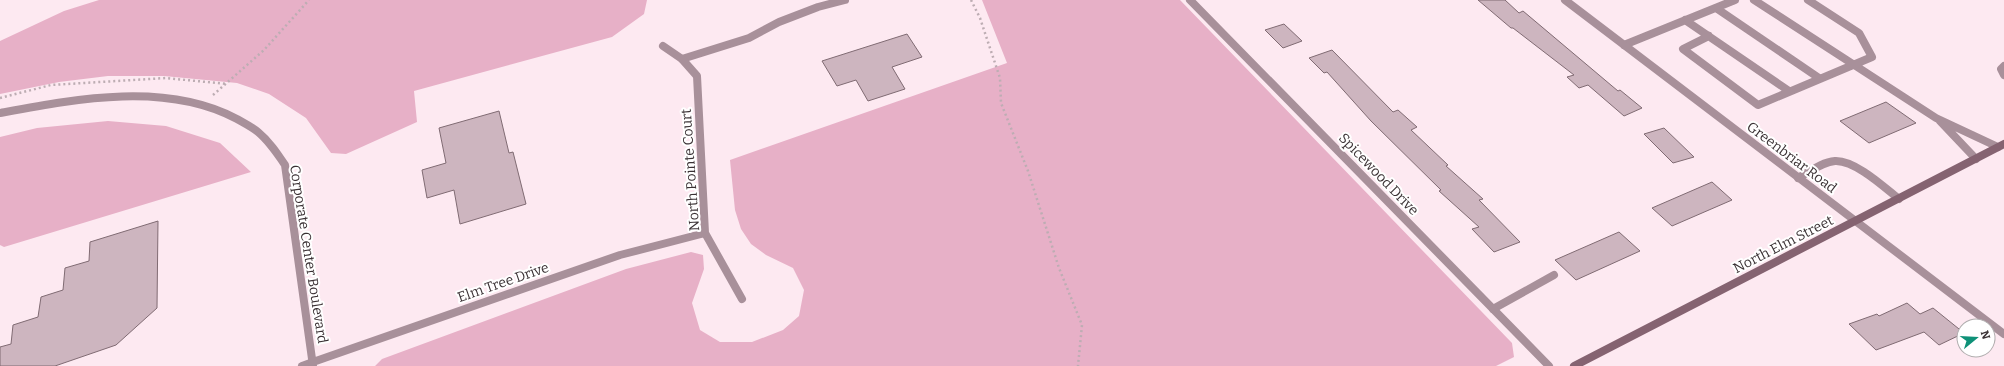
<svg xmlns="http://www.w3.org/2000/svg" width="2004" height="366" font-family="Bitter,serif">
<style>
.green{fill:#e7b0c7}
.building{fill:#cdb5bf;stroke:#806b73}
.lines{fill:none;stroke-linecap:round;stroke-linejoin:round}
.path{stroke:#bdadb3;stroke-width:2.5;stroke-dasharray:2 3;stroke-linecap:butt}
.service{stroke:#a8909a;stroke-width:8}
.minor{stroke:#a8909a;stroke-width:8}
.secondary{stroke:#856371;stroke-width:8}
.labels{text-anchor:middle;stroke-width:4;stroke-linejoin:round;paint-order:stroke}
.street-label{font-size:14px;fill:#3a3134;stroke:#fff}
</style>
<rect width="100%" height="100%" fill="#fde9f1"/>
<path class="green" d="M99 0H647L644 14 612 37 414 91 417 122 346 154 331 153 306 118 269 94 237 83 164 76H108L59 82 0 94V41L64 11Z
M982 0H1180L1512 343 1514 357 1496 366H375L382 359 626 269 691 252 703 255 704 269 692 303 700 330 720 342H752L783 330 799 316 804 290 793 268 766 255 751 244 741 229 735 210 730 160 1007 63Z
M108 121 166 126 220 143 251 172 4 247 0 245V137L37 128Z"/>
<path class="building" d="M1478 0H1505L1519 13 1523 11 1618 91 1620 90 1642 108 1624 116 1588 85 1579 88 1567 77 1574 75 1513 28H1511Z
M1284 24 1302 41 1283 48 1265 30Z
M907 34 922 57 892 67 905 89 868 101 856 80 837 86 822 61Z
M1332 50 1393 112 1398 110 1417 127 1411 130 1448 165 1446 166 1483 199 1479 200 1520 242 1494 252 1472 229 1479 227 1439 191 1441 190 1371 121 1327 72 1324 73 1309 58Z
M1886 102 1916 123 1869 143 1840 121Z
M499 111 509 153 513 152 526 204 460 224 454 190 427 198 422 170 446 163 439 128Z
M1664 128 1694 157 1673 163 1644 134Z
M1712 182 1732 200 1672 226 1652 208Z
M158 221 157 308 116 345 55 366H0V347L11 344 13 325 38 317 41 297 63 290 65 268 89 261 90 242Z
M1619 232 1640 251 1576 280 1555 260Z
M1907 303 1920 314 1933 308 1964 333 1939 345 1924 332 1876 350 1849 324 1877 314 1879 316Z"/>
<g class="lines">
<path class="path" d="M971 0 980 18 1000 78 1001 103 1028 171 1059 268 1082 325 1078 366
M213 95 264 50 309 0
M0 98 51 85 166 78 227 84"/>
<path class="service" d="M1754 0 1936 118 1998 147
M1716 8 1819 78
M1685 20 1789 91
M1709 36 1683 49 1758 105 1872 57 1859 33 1808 0
M1624 45 1735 0
M682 59 749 38 779 22 818 7 845 0
M2004 66 2001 69 2004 75
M1940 121 1976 159
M1798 178C1809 172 1822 162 1835 161 1855 160 1884 187 1899 199
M1493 309 1554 275
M302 366 313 362"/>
<path class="minor" d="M1190 0 1549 366
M1565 0 2004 334
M663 46 682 59 697 76 705 233 742 299
M0 113C75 99 166 81 237 119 244 123 252 127 258 132 269 141 277 153 285 165L313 366
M313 362 620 255 705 233"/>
<path class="secondary" d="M1574 366 2004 144"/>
</g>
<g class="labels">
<g class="street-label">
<text transform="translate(1792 157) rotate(37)" y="5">Greenbriar Road</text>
<text transform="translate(690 170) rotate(-94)" y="5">North Pointe Court</text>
<text transform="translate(1379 174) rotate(46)" y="5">Spicewood Drive</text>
<text transform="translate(1783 244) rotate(-27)" y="5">North Elm Street</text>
<text transform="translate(309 254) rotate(81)" y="5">Corporate Center Boulevard</text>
<text transform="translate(503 282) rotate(-19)" y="5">Elm Tree Drive</text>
</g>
</g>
<g transform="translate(1976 338) rotate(72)"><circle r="19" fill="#ffffff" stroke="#b0adae"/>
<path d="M0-3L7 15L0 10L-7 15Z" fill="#0e9178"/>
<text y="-6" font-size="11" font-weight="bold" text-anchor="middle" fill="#3a3134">N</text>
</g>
</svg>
